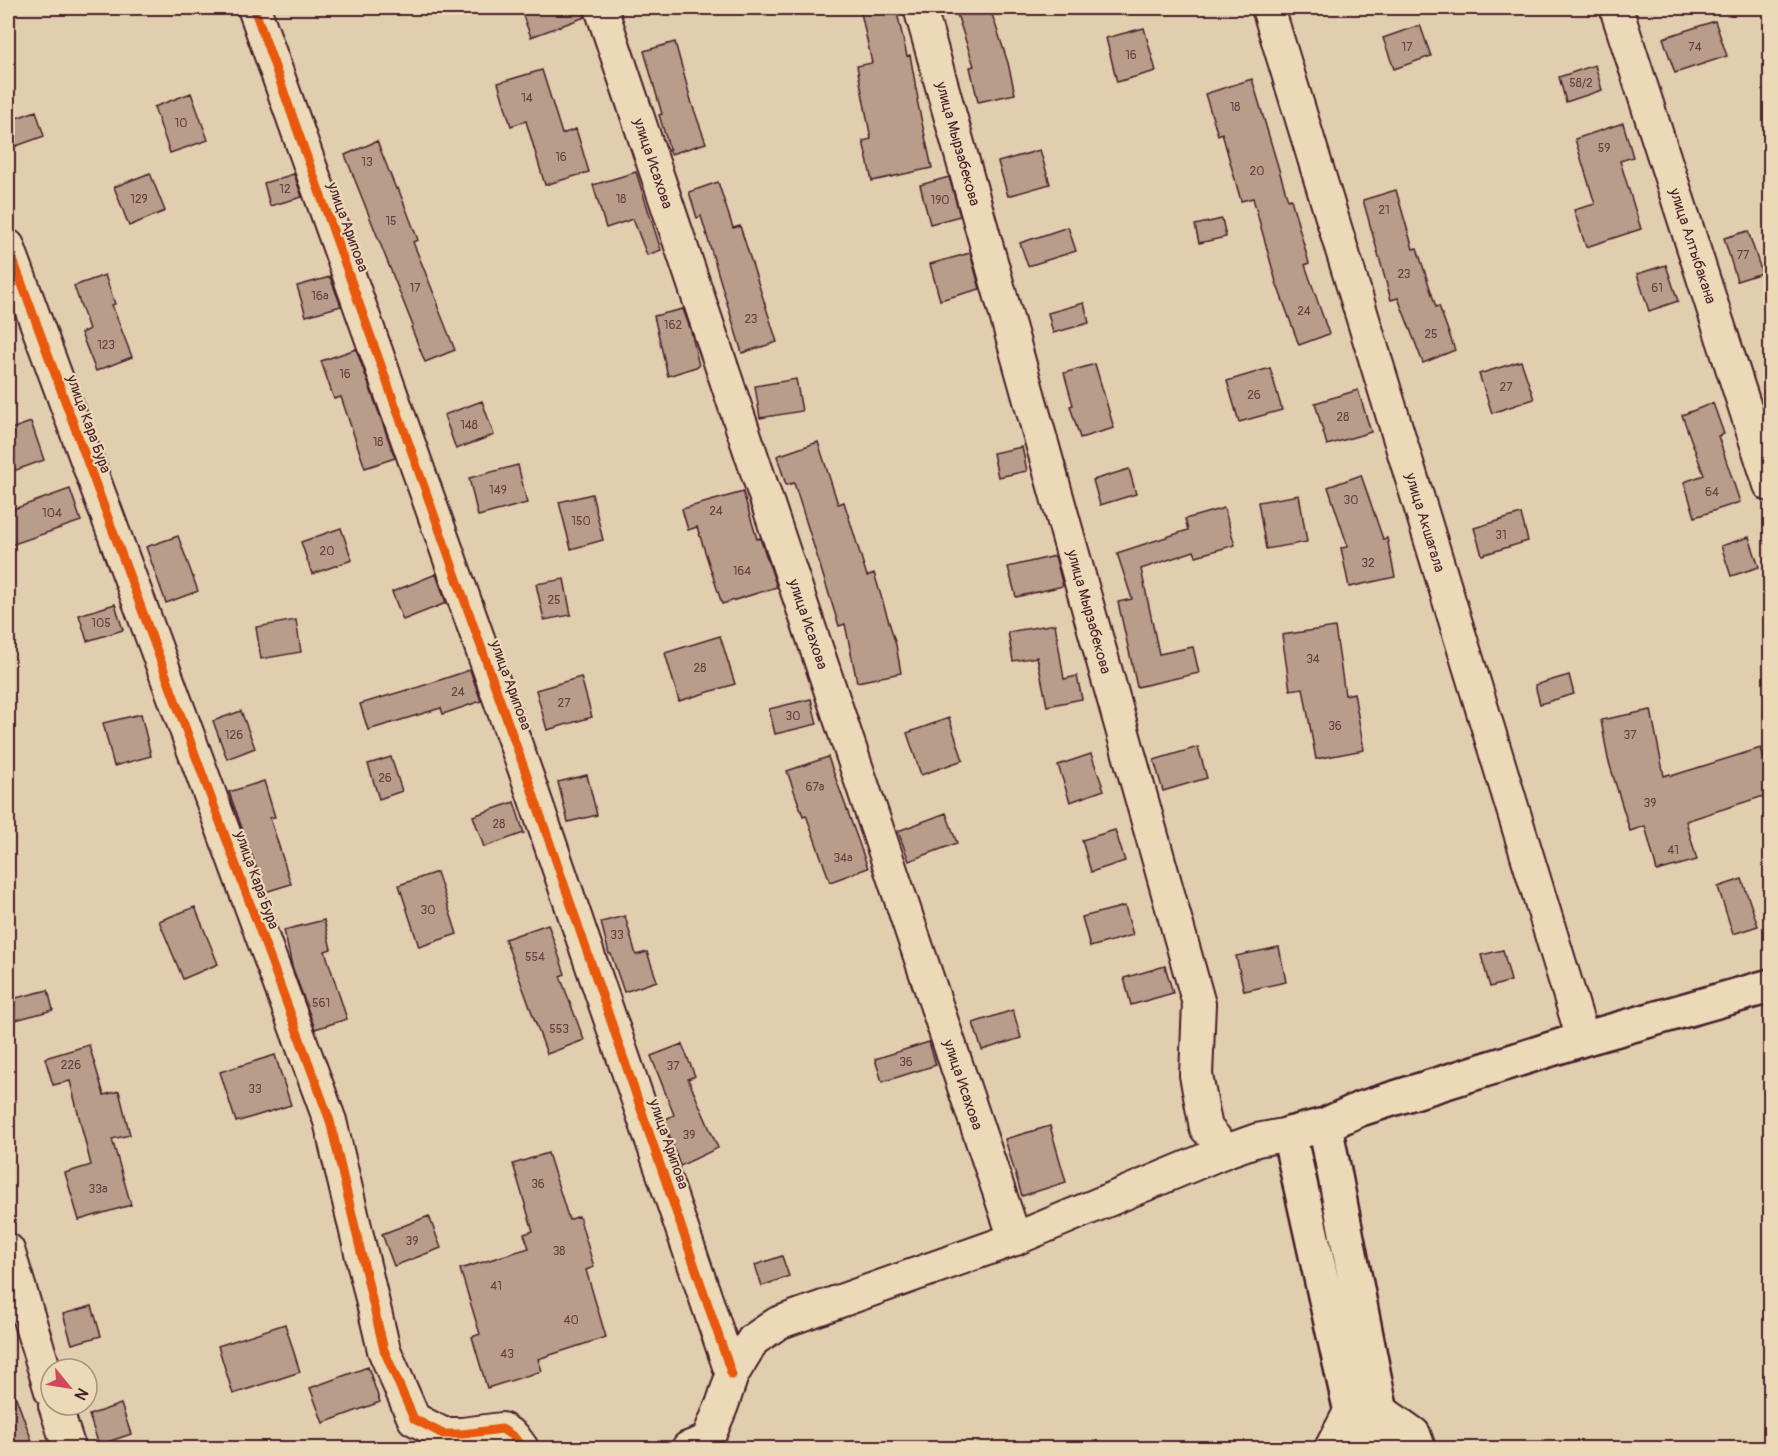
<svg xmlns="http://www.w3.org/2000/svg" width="1778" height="1456" font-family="Pangolin,sans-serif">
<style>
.building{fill:#b79d8a;stroke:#4a1f2b;stroke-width:1.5}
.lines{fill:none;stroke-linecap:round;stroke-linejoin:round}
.minor-casing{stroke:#4a1f2b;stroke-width:36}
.major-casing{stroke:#4a1f2b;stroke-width:38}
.minor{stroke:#ebd9b7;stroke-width:32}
.major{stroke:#ebd9b7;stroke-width:33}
.cycleway-casing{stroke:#ebd9b7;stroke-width:13}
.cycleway{stroke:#e8590c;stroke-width:9}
.labels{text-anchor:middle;stroke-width:4.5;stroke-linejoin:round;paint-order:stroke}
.number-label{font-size:12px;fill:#653e43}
.street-label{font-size:15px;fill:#4a1f2b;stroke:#ebd9b7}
</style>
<rect width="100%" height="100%" fill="#e1ceaf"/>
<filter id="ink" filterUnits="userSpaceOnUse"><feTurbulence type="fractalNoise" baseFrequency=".0167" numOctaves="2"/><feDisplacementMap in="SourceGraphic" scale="12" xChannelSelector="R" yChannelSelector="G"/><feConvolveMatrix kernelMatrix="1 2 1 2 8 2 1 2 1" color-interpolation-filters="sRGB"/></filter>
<g filter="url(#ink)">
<path class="building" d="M520 8H583L585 17 531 37Z
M860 8H896L907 56 910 55 918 99 917 100 932 168 872 181 863 141 871 139 857 66 872 63Z
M955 8H990L1008 63 1015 94 978 102 970 67 974 66Z
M1715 21 1727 56 1675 73 1663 38Z
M1420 25 1431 56 1394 69 1383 38Z
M1144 28 1156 71 1117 82 1106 38Z
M675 42 692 104 706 143 671 154 659 115 662 114 644 51Z
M1595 65 1602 90 1566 102 1559 77Z
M542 70 562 134 576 129 589 172 545 185 526 121 511 126 498 83Z
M1252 79 1288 200 1291 199 1309 263 1305 265 1329 334 1299 345 1276 282 1253 198 1241 201 1222 133 1218 135 1205 94Z
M191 93 208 140 170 153 154 107Z
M36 111 44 136 8 149V121Z
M1623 123 1633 157 1620 161 1641 229 1586 247 1574 210 1595 204 1575 139Z
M377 141 396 189 398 188 418 240 413 242 438 304 437 305 455 350 425 362 411 327 413 326 345 155Z
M1040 150 1050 184 1008 196 998 162Z
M636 172 661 250 647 255 633 219 606 228 593 185Z
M150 173 165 211 129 226 114 187Z
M294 174 302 197 270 206 264 183Z
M949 177 960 216 930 224 920 185Z
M718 182 733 228 740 226 777 342 742 353 701 216 697 218 689 192Z
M1396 190 1413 249 1417 248 1436 307 1439 306 1455 350 1423 363 1398 298 1391 300 1363 200Z
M1222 219 1226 237 1199 243 1195 225Z
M1068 227 1076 251 1028 266 1020 243Z
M1748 231 1762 273 1737 281 1724 238Z
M970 253 980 289 940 300 930 264Z
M1666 265 1678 301 1649 311 1637 274Z
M105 275 115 304 112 305 132 357 96 371 81 333 89 329 74 286Z
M330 277 341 306 306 316 297 286Z
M1084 303 1089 323 1053 333 1048 313Z
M683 309 691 331 699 366 668 376 654 316Z
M356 349 395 458 365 468 341 397 334 399 321 361Z
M1521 361 1534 399 1492 413 1479 374Z
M1095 364 1114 428 1080 438 1070 406 1073 405 1064 373Z
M1270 368 1282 410 1239 422 1227 381Z
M796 379 802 411 760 418 755 386Z
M1358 390 1371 432 1327 445 1315 403Z
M482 401 494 435 456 449 444 415Z
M1713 403 1724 434 1718 436 1740 502 1695 517 1684 482 1704 475 1682 415Z
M31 422 44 460 8 473V430Z
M818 442 838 504 844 502 867 576 874 573 896 645 901 673 857 682 845 624 839 626 794 483 786 485 777 456Z
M1022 447 1027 471 998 477 993 453Z
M518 465 527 503 478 516 469 478Z
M1129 469 1136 494 1100 505 1093 480Z
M1361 475 1383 539 1387 538 1395 577 1349 587 1341 548 1348 547 1328 487Z
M70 489 81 521 8 546V511Z
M743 492 757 539 760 538 777 587 722 604 697 527 688 530 682 509Z
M592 494 603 540 571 549 559 502Z
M1299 495 1307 542 1266 549 1258 502Z
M1224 508 1235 545 1196 556 1194 551 1141 569 1159 654 1193 647 1199 673 1137 687 1118 602 1132 599 1117 553 1188 530 1185 519Z
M1521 514 1528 541 1482 555 1474 528Z
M341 528 352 560 312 574 301 542Z
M178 536 198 591 166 603 146 547Z
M1749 537 1759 567 1731 576 1721 546Z
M1055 556 1063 586 1016 597 1008 567Z
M436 574 446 603 403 620 392 592Z
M564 579 571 615 544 620 536 584Z
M115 604 123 630 87 641 79 615Z
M296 620 301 652 261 659 256 627Z
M1055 624 1064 679 1077 676 1082 699 1047 706 1037 657 1013 661 1008 632Z
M1335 627 1345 695 1354 693 1364 750 1316 759 1303 688 1290 690 1282 635Z
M720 636 735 684 679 701 665 653Z
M470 670 481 701 443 714 441 708 368 730 360 704 410 689V690Z
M1569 675 1574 694 1540 704 1535 685Z
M581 677 592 717 547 730 536 690Z
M811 699 817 724 775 734 769 709Z
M1651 710 1664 776 1670 774 1671 776 1761 748 1770 778V794L1686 821 1697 860 1657 871 1645 826 1630 831 1608 759 1601 720Z
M241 711 255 748 227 759 213 721Z
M141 714 151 756 114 766 103 723Z
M949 718 963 760 921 775 907 733Z
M1198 747 1207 778 1163 791 1154 760Z
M1091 754 1104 790 1070 802 1058 765Z
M391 757 402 791 379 799 368 764Z
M828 757 868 868 830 882 806 815 803 816 787 771Z
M587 775 597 815 568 822 558 782Z
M264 781 275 817 270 818 291 884 265 892 229 792Z
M514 802 524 833 484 847 473 816Z
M946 813 957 843 909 861 898 831Z
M1115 830 1125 861 1091 872 1082 840Z
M437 872 457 934 419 947 399 885Z
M1742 879 1758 926 1733 934 1718 887Z
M1125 906 1133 935 1090 947 1082 917Z
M195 907 218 964 183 979 159 921Z
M625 916 636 955 647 952 657 981 624 992 611 954H609L601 922Z
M324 920 331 949 325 951 347 1019 315 1029 292 966 284 930Z
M548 924 565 974 560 976 584 1040 547 1054 505 939Z
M1279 947 1286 982 1244 991 1236 956Z
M1503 950 1511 981 1490 987 1481 955Z
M1165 966 1173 993 1131 1005 1124 978Z
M48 990 53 1010 8 1022V1000Z
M1013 1010 1021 1038 982 1050 973 1023Z
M929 1042 936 1065 882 1082 875 1059Z
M682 1044 695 1076 688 1079 718 1148 680 1166 664 1120 674 1115 651 1056Z
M89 1045 104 1095 119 1091 130 1135 112 1139 131 1205 79 1220 65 1173 91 1165 70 1081 53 1085 45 1058Z
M275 1055 291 1105 236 1122 220 1072Z
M1050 1126 1066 1182 1022 1196 1005 1139Z
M548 1153 569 1220 579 1216 594 1267 586 1270 606 1337 538 1359 542 1371 487 1388 472 1337 480 1334 460 1269 529 1248 524 1234 533 1231 513 1164Z
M429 1216 441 1248 394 1266 382 1234Z
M782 1256 789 1276 762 1286 755 1265Z
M92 1306 101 1336 72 1344 63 1314Z
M285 1324 300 1372 233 1394 218 1346Z
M368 1367 380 1402 323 1423 310 1388Z
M10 1381 32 1441 13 1449H8V1382Z
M121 1404 131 1434 99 1445 89 1415Z"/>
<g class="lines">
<defs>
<g id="minor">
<path d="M254 8 528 779 732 1375"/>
<path id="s1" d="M601 8 1015 1239"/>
<path id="s2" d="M920 8 1199 1004 1196 1075 1206 1128 1226 1151 1257 1140 1289 1134"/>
<path id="s3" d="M1268 8 1583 1039"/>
<path id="s4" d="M1616 8 1770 485"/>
<path d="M8 246 330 1121 384 1350 414 1419 443 1434H462L502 1429 514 1437 522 1448"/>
<path d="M8 1250 51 1391"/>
<path d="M55 1405 69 1448"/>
<path d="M1380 1410 1414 1434 1419 1448"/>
<path d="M688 1448 707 1441 722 1405 732 1375 753 1340 778 1323 1015 1239 1226 1151"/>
<path d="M1331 1448 1351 1410"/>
</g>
<path id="major" d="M1325 1125 1388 1448
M1359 1448 1289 1134 1325 1125 1360 1109 1583 1039 1770 986"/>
</defs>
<use href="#minor" class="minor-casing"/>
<use href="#major" class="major-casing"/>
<use href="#minor" class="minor"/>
<use href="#major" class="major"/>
<defs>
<path id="cycleway" d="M254 8 528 779 732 1375
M8 246 330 1121 384 1350 414 1419 443 1434H462L502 1429 514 1437 522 1448"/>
</defs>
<use href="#cycleway" class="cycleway-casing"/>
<use href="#cycleway" class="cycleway"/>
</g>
</g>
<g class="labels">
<g class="number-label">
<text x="1407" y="51">17</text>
<text x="1695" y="51">74</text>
<text x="1131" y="59">16</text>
<text x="1581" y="87">58/2</text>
<text x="527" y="102">14</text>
<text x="1235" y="111">18</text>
<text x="181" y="127">10</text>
<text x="1604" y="152">59</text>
<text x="561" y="161">16</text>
<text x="367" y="166">13</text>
<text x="1257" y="175">20</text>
<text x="285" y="193">12</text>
<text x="139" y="203">129</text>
<text x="621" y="203">18</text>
<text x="940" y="204">190</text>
<text x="1384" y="214">21</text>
<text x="391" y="225">15</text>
<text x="1743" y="259">77</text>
<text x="1404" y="278">23</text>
<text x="415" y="292">17</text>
<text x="1657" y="292">61</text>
<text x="320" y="300">16а</text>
<text x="1304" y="315">24</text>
<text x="751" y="323">23</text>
<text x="673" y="329">162</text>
<text x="1431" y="338">25</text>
<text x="106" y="349">123</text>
<text x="345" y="378">16</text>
<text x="1506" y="391">27</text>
<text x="1254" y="399">26</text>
<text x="1343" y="421">28</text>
<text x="469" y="429">148</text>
<text x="378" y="446">18</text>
<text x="498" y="494">149</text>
<text x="1712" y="496">64</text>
<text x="1351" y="504">30</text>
<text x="716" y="515">24</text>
<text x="52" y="517">104</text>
<text x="581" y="525">150</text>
<text x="1501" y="539">31</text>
<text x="327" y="555">20</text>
<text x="1368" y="567">32</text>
<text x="742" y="575">164</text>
<text x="554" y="604">25</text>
<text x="101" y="627">105</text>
<text x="1313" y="663">34</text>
<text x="700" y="672">28</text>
<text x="458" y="696">24</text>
<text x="564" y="707">27</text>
<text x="793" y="720">30</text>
<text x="1335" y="730">36</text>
<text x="234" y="739">126</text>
<text x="1630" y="739">37</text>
<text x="385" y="782">26</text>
<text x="815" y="791">67а</text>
<text x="1650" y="807">39</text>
<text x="499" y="828">28</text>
<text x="1673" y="854">41</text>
<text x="843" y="862">34а</text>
<text x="428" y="914">30</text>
<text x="617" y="939">33</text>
<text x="535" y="961">554</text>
<text x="321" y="1007">561</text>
<text x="559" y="1033">553</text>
<text x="906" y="1066">36</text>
<text x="71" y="1069">226</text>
<text x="673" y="1070">37</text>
<text x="255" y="1093">33</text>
<text x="689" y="1139">39</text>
<text x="538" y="1188">36</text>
<text x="98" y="1193">33а</text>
<text x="412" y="1245">39</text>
<text x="559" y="1255">38</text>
<text x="496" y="1290">41</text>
<text x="571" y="1324">40</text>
<text x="507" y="1358">43</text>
</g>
<g class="street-label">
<text dy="5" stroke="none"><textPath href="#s2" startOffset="141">улица Мырзабекова</textPath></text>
<text dy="5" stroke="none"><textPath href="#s1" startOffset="164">улица Исахова</textPath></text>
<text transform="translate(348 227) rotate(70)" y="5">улица Арипова</text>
<text dy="5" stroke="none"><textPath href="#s4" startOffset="250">улица Алтыбакана</textPath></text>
<text transform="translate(89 424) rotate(70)" y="5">улица Кара Бура</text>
<text dy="5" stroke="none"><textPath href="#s3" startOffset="538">улица Акшагала</textPath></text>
<text dy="5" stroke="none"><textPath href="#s2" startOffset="627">улица Мырзабекова</textPath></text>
<text dy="5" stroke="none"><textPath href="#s1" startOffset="650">улица Исахова</textPath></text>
<text transform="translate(511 685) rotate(70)" y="5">улица Арипова</text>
<text transform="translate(257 880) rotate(70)" y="5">улица Кара Бура</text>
<text dy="5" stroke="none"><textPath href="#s1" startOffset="1136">улица Исахова</textPath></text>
<text transform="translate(669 1144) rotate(71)" y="5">улица Арипова</text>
</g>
</g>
<rect width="1778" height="1456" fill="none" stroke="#ebd9b7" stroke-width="30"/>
<rect x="15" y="15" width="1748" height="1426" fill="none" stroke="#4a1f2b" stroke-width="2" filter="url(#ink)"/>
<g transform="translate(69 1387) rotate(120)"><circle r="28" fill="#ebd9b7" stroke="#ab8f7f" stroke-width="1.5"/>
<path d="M0-4.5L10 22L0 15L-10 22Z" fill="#d1495b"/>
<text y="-9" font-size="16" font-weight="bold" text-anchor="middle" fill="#4a1f2b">N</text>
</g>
</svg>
